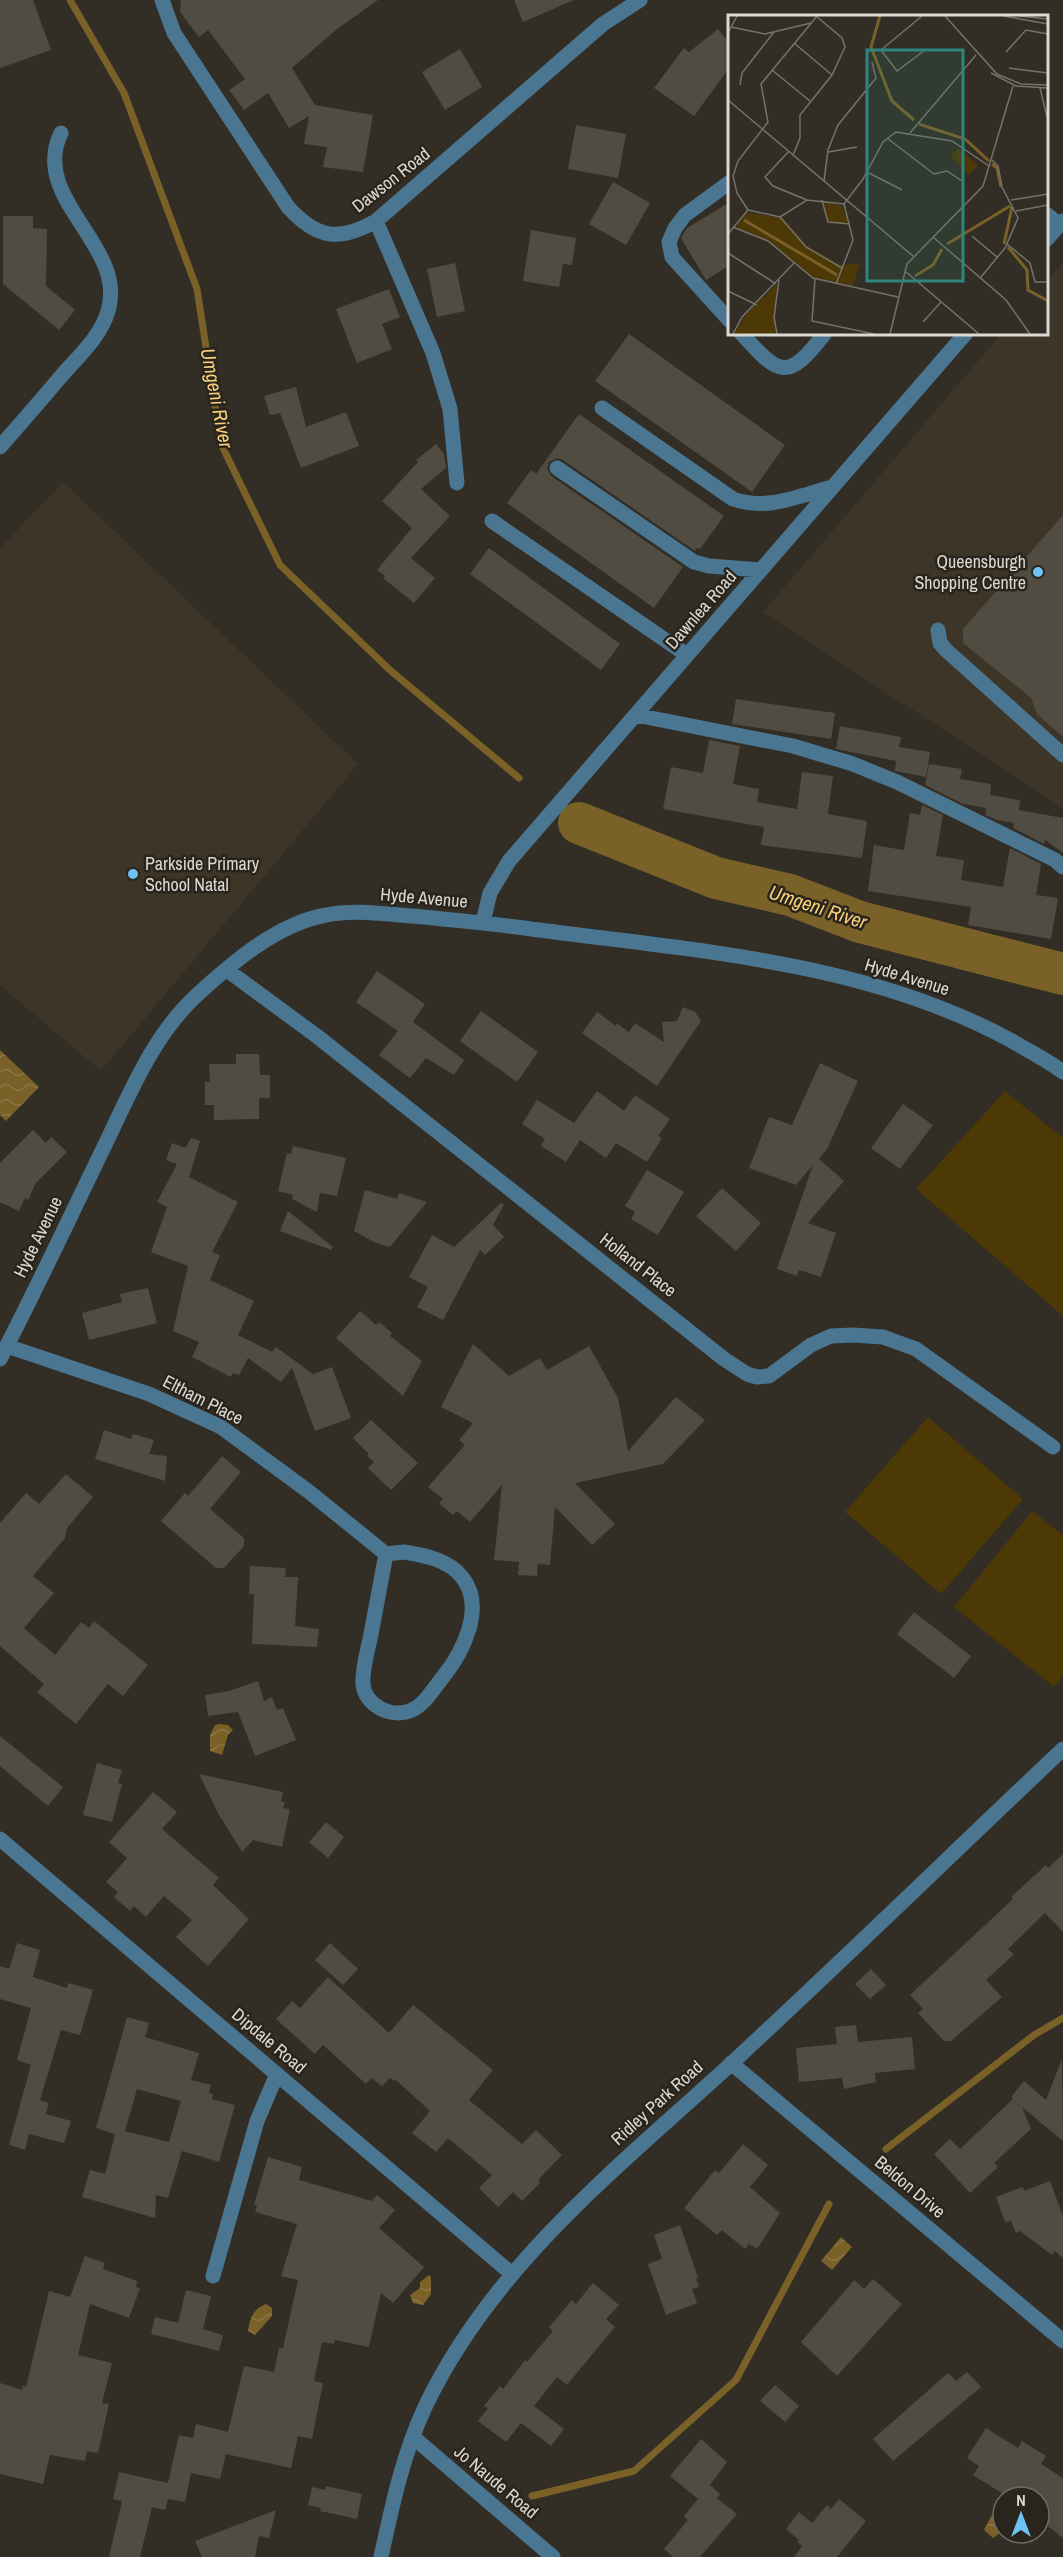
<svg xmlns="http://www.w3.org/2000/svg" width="1063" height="2557" font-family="'Archivo Narrow',sans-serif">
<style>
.built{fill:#3d3628}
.green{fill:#4c3906}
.water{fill:url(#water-waves)}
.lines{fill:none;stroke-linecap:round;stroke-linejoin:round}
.stream{stroke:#796127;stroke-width:7}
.river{stroke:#796127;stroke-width:42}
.building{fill:#504c42;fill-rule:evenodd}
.minor{stroke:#4b7691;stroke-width:15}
.poi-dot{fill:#6fc2f4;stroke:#29241c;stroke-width:2}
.labels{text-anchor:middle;stroke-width:5;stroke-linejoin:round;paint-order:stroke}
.street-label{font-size:18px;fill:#dbd9d3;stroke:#29241c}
.poi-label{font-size:18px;fill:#dbd9d3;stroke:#29241c;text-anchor:end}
.water-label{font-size:20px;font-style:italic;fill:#f5cf7b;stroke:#29241c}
.inset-river{fill:none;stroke:#796127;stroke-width:3}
.inset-road{fill:none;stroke:#76726b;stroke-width:1.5}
.view{fill:#2e857d;fill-opacity:0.15;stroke:#2e857d;stroke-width:3}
.inset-edge{fill:none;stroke:#dbd9d3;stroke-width:3}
</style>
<defs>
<pattern id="water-waves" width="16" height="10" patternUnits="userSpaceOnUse" patternTransform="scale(1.5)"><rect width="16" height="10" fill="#796127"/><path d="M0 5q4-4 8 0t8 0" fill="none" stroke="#8b7745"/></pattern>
</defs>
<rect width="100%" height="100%" fill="#322e25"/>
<path class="built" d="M1063 262V808L763 612 1002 333H1046L1047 281Z
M63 482 358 764 101 1071 0 985V548Z"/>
<path class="green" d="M1005 1091 1063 1138V1316L916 1189Z
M928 1417 1023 1499 941 1594 845 1512Z
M1032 1511 1063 1535V1676L1054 1687 954 1607Z"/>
<path class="water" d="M0 1050 39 1087 6 1121 0 1115Z
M220 1724 228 1725 233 1730 228 1735 222 1755 210 1751V1735L215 1725Z
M841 2237 852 2247 832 2270 821 2261Z
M429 2275 431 2277V2294L423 2305 413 2303 410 2295 420 2288V2282Z
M266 2304 272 2308V2316L255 2335 248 2331C250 2318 253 2309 266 2304Z
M1003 2504V2531L993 2538 984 2530 996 2507Z"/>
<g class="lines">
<path class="stream" d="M70 0 124 93 197 289 221 444 280 565 391 671 519 778
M886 2149 1034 2035 1063 2018
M532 2496 634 2471 736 2380 829 2204"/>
<path class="river" d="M579 823 716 878 790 895 860 922 1063 974"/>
</g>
<path class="building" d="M0 0H33L51 50 0 68Z
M181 0H378L337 29 292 68 315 105 373 115 363 172 323 167 327 147 304 144 309 116 289 128 268 93 244 110 229 90 245 79 208 30 199 37 180 12Z
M514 0H574L523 22Z
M718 29 730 44V67L694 116 654 88 684 48 689 52Z
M460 49 482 87 445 110 422 72Z
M576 125 626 134 618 178 568 169Z
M613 182 650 203 626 245 589 224Z
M730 202V265L706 280 681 238 687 228Z
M3 216H33V228L47 229 46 286 75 310 59 330 3 284Z
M531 230 576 238 572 265 563 264 559 287 523 281Z
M455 263 465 311 437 317 427 269Z
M389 289 400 317 382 324 392 349 357 363 336 309Z
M629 334 785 445 752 492 595 381Z
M296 387 306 427 346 412 359 446 301 468 280 413 270 415 264 396Z
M579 414 724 516 700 549 697 548 695 551 563 460 557 458 549 462 547 468 551 476 683 567 654 608 507 503 531 470 536 474Z
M436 444 444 454 446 468 421 489 450 516 411 558 435 578 414 603 383 578 385 576 377 570 412 528 382 501 418 462 416 460Z
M1063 515V737L1037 714 1031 698 963 643V629Z
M489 548 620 644 601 670 470 574Z
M736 699 835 713 831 739 732 724Z
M840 726 901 737 899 747 930 752 926 777 895 771 896 761 836 749Z
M709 740 740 746 733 784 759 789 757 802 797 809 802 772 833 776 828 814 867 821 862 858 761 845 764 827 663 809 671 767 703 773Z
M929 764 962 769 960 779 991 784 990 795 1020 800 1019 810 1063 818V853L1045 840 1044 844 1013 828 1014 823 997 820 985 815 986 808 963 804 925 785Z
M922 805 943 815 936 856 964 860 961 880 1003 887 1010 848 1041 864 1036 895 1058 898 1051 939 968 925 971 907 868 891 874 845 904 850 910 813 920 815Z
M377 971 425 1004 413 1022 464 1060 454 1075 426 1058 410 1078 379 1055 398 1031 356 1002Z
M683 1007 695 1012 701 1021 657 1086 582 1033 597 1012 616 1026 617 1023 629 1032 635 1023 664 1042 662 1022 677 1021Z
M481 1011 538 1052 517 1082 460 1041Z
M236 1054H259L260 1075H270V1098H259V1119L214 1120V1105H205V1082H210L209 1064H236Z
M820 1063 858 1081 827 1149 819 1159 844 1181 808 1223 836 1233 821 1277 799 1270 797 1276 777 1269 813 1165 796 1185 749 1168 769 1117 792 1125Z
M597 1091 624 1111 635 1095 670 1119 658 1136 662 1138 647 1162 616 1143 606 1158 580 1140 566 1162 541 1146 545 1139 522 1124 537 1100 574 1123Z
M903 1104 933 1125 900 1169 871 1148Z
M33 1130 46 1143 51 1137 67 1152 36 1183 28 1200 25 1198 19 1211 0 1202V1163Z
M191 1138 200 1141 189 1177 238 1202 212 1252 220 1255 210 1280 254 1301 238 1335 272 1352 276 1347 313 1374 332 1367 351 1418 315 1431 292 1368 281 1382 248 1358 239 1375 233 1373 231 1377 192 1357 199 1342 173 1331 188 1266 151 1252 167 1207 157 1202 177 1164 166 1160 172 1143 186 1148Z
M293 1146 346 1158 337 1196 320 1193 317 1212 292 1199 293 1195 278 1191 287 1153 291 1154Z
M647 1170 684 1192 658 1235 631 1219 635 1212 625 1206Z
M722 1188 761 1223 736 1251 696 1216Z
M365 1190 397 1199 399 1193 427 1202 390 1247 376 1243 354 1231Z
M501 1203 504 1205 493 1225 504 1237 485 1255 480 1250 443 1320 417 1307 428 1287 409 1277 432 1235 454 1247Z
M288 1211 333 1247 331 1250 280 1231Z
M148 1288 157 1323 89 1340 82 1313 122 1302 120 1294Z
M360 1311 376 1325 379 1322 392 1333 390 1336 422 1361 403 1396 336 1338Z
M473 1344 509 1376 540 1358 547 1370 589 1346 618 1398 628 1451 676 1397 705 1420 663 1464 575 1483 615 1524 592 1545 555 1507 550 1565 538 1564 537 1576 518 1575 519 1562 494 1560 502 1485 470 1522 457 1511 453 1515 439 1503 443 1499 428 1487 465 1445 459 1440 473 1423 441 1407Z
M371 1420 418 1463 391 1490 368 1468 374 1462 367 1456 369 1454 353 1438Z
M104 1430 131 1439 133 1434 154 1440 149 1454 167 1456 165 1481 95 1459Z
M222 1456 241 1472 210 1509 244 1538V1546L224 1568H216L161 1521 185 1493 188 1496Z
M66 1474 93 1497 67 1528 65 1538 33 1576 54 1593 24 1628 55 1655 81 1622 89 1628 94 1621 148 1665 123 1696 108 1684 76 1724 37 1692 44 1684 0 1646V1523L26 1493 39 1504Z
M250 1566 286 1568 285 1577H298L295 1626 319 1629 317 1647 252 1644 254 1594H249Z
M914 1612 971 1656 954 1678 897 1634Z
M258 1681 264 1701 272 1697 277 1710 283 1708 296 1740 255 1756 238 1712 208 1716 205 1695 229 1691Z
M0 1736 63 1787 48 1806 0 1766Z
M97 1763 122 1770 118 1783 122 1784 112 1822 83 1815Z
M199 1774 283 1792 281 1801 285 1802 283 1808 290 1809 282 1847 253 1840 242 1852 218 1813Z
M153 1792 177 1812 162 1829 219 1878 213 1885 249 1919 208 1966 176 1937 192 1920 164 1896 146 1917 134 1906 130 1911 114 1897 118 1892 106 1882 127 1858 109 1842Z
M326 1822 344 1837 328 1858 309 1842Z
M1063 1854V1932L1045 1913 1008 1949 1014 1954 986 1980 1002 1997 951 2041H944L918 2013 923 2009 910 1995 1013 1899 1011 1897 1046 1865 1048 1868Z
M17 1943 40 1950 33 1977 67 1988 68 1983 93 1990 80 2035 61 2030 40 2100 49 2103 46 2114 71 2121 64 2143 29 2134 25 2150 9 2145 31 2065 17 2060 31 2008 0 1999V1966L9 1969Z
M330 1943 358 1969 343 1985 315 1960Z
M871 1969 886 1985 870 1999 855 1984Z
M328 1977 389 2033 413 2005 493 2070 469 2100 522 2144 536 2130 562 2155 538 2180 540 2183 522 2201 513 2192 498 2207 479 2188 492 2175 448 2138 436 2152 412 2133 430 2111 396 2080 395 2081 390 2078 382 2086 371 2078 366 2084 323 2045 315 2054 276 2019 292 2001 300 2008Z
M127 2017 149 2023 145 2037 199 2053 191 2080 211 2085 209 2093 213 2094 212 2099 235 2105 219 2162 182 2151 168 2198 156 2195 155 2218 82 2197 90 2170 105 2174 115 2134 96 2128ZM137 2089 181 2101 169 2142 125 2131Z
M856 2025 858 2042 912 2037 915 2069 875 2073 876 2082 844 2089 842 2078 799 2082 796 2048 837 2044 835 2027Z
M1062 2059 1063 2141 1022 2107 1031 2129 994 2163 998 2167 970 2193 934 2154 950 2139 960 2149 1013 2099 1011 2097 1024 2081 1046 2100Z
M743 2144 768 2165 750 2187 780 2213 757 2249 749 2244 745 2249 722 2230 717 2235 684 2208 715 2170 719 2173Z
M268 2157 302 2167 299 2180 372 2201 377 2195 395 2210 379 2228 424 2267 393 2303 381 2293 369 2347 335 2340 334 2344 322 2342 314 2381 323 2383 312 2439 298 2436 291 2468 226 2454 220 2479 191 2473 185 2502 168 2499 165 2510 152 2507 140 2557H109L122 2501 113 2499 119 2472 168 2483 179 2435 193 2438 196 2424 228 2432 244 2366 274 2372 279 2348H283L298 2280 281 2276 297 2224 255 2212 257 2205H254Z
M1050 2181 1063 2216V2258L1055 2251 1052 2255 1020 2231 1016 2233 1011 2221 1005 2222 996 2197 1023 2187 1024 2191Z
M680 2225 698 2278 696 2279 699 2287 692 2289 697 2303 666 2315 648 2264 662 2259 654 2235Z
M85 2256 105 2263 103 2269 137 2281 136 2287 140 2288 129 2318 90 2304 78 2355 112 2363 102 2403 109 2404 98 2453 87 2451 85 2461 50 2455 43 2484 0 2474V2383L22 2390 23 2386 26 2387 49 2291 70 2297Z
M873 2279 902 2304 837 2376 801 2342 854 2280 864 2289Z
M593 2283 619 2305 606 2319 615 2327 567 2385 557 2377 534 2406 564 2429 551 2446 521 2423 506 2442 478 2421 488 2408 484 2406 500 2386 503 2389 525 2360 527 2362 553 2331 549 2327 572 2300 576 2304Z
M186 2290 211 2296 203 2329 223 2335 219 2351 151 2334 155 2317 178 2323Z
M967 2372 981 2387 893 2461 873 2439 948 2373 956 2381Z
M775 2385 799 2406 785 2422 760 2401Z
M986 2428 1018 2448 1022 2441 1046 2456 1041 2464 1063 2478V2538L1039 2519V2497H1008L973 2475 979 2466 967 2458Z
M701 2439 727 2462 710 2485 720 2494 717 2498 737 2514 700 2557H673L664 2549 688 2520 684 2516 698 2499 670 2476Z
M326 2486 362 2494 357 2519 320 2511 321 2508 308 2505 312 2487 325 2490Z
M839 2499 866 2521 837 2557H794L802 2546 797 2542 799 2540 786 2529 799 2512 812 2523 827 2505 831 2509Z
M276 2510 269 2538 259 2536 255 2557H202L195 2541Z"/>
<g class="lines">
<path class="minor" d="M162 0 174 33 288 207C317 239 339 242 376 221L603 24 640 0
M730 182 685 215 675 228 669 242 672 257 730 321
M1046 214 1060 225
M376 221 433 353 450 409 457 483
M1046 240 1063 221
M741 333C779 375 787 383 825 333
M602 408 733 499C767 511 799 496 832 487
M0 447C21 423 42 399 63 374 79 356 101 336 108 311 128 246 29 199 61 133
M557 468 694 562 709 566 761 570
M492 521 687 655
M938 630 940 643 946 650 1063 755
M636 715 793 746 853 764 897 782 1055 860 1063 867
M483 922 490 893 509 861 966 333
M227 970 318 1037 724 1359 747 1374 757 1377 769 1376 811 1345 831 1336 853 1335 883 1337 916 1349 1053 1447
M7 1346 149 1394 221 1427 308 1491 386 1554
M0 1359C36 1290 69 1219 103 1149 129 1096 152 1036 197 995 233 962 277 924 326 915 354 909 384 914 412 916 455 920 497 924 539 930 698 951 868 962 1012 1041 1029 1051 1047 1060 1063 1072
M404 1552C424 1555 449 1560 462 1577 486 1607 463 1652 443 1677 434 1688 425 1704 412 1710 392 1719 365 1706 363 1684 362 1668 368 1650 371 1634 376 1607 381 1581 386 1554Z
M0 1839 512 2274
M731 2063 1063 2341
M213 2276 257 2121 277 2074
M413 2437 553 2557
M381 2557C392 2506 403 2454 425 2407 493 2264 619 2167 733 2062 844 1959 953 1853 1063 1749"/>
</g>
<g class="poi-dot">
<circle cx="1038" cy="572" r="6"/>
<circle cx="133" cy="874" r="6"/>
</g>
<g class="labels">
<g class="street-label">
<text transform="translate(391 180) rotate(-38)" y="6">Dawson Road</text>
<text transform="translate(701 610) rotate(-49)" y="6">Dawnlea Road</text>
<text transform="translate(424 898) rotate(5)" y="6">Hyde Avenue</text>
<text transform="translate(907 977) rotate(17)" y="6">Hyde Avenue</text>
<text transform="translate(38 1237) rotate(-64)" y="6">Hyde Avenue</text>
<text transform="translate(638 1265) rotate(38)" y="6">Holland Place</text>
<text transform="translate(203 1400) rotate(27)" y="6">Eltham Place</text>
<text transform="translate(269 2041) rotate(40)" y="6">Dipdale Road</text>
<text transform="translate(657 2103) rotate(-42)" y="6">Ridley Park Road</text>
<text transform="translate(910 2187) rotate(40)" y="6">Beldon Drive</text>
<text transform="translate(496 2482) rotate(40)" y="6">Jo Naude Road</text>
</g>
<g class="poi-label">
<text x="1026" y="568">Queensburgh<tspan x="1026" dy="21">Shopping Centre</tspan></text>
<text x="145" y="870" text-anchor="start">Parkside Primary<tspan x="145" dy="21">School Natal</tspan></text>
</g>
<g class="water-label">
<text transform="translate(217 398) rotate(79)" y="7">Umgeni River</text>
<text transform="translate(818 907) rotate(18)" y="7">Umgeni River</text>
</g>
</g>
<g transform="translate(728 15)">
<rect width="320" height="320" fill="#322e25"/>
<path d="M230 133 250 150 241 160 222 142Z" fill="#4c3906"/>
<path d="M96 187 114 191 120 207 108 209 98 204ZM20 198 55 203 79 231 112 250 132 248 125 271 85 262 42 226 10 213 9 209ZM49 269 47 319H6L19 298Z" fill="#4c3906"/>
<path class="inset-river" d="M152 1 143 32 164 86 186 105M191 109 237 124 261 146M264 149 269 153 273 172M16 205 109 260M219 229 282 191M276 229 284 192M280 232 299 255 300 275 320 286M187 261 205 250 214 234"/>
<path class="inset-road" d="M194 1 153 35 169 56 197 35M217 1 269 59 293 69 320 70M276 1 320 9M291 1 320 4M3 12 37 19 83 8M0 18 9 1M66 28 104 60M278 37 298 15 320 19M281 53 320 58M44 55 82 86M263 58 288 71 320 73M12 70 14 58 46 17M312 73 320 106M0 85 185 241M182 118 248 40M159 123 206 159 219 156 234 166M61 136 37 162 45 171 79 185M100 137 129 132M65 140 72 123V100L104 60 117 32 114 23 88 1M139 157 174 175M96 166 100 135 110 110 148 63 144 47M94 185 100 207 122 209M283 185 320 179M20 195 52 202 79 185 116 189 135 164 155 127 168 117 224 126 261 151M20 195 9 178 5 161 10 146 40 107 33 69 89 1M288 196 320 190M52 202 78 232 114 253M5 212 40 226 85 263 170 282M0 219 20 195M244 221 269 242M205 222 278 285 302 319M279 229 302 248 307 267H320M0 238 48 269M177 256 251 319M253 262 277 233 290 203 274 172 270 151 264 145M87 264 84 306 146 319M108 269 125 225 116 189M0 276 29 290M195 307 213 287M5 319 14 302 66 248M49 319 46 302 51 265M162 319 179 249 255 171 285 71"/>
<path class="view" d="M139 35H235V266H139Z"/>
<rect width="320" height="320" class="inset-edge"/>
</g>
<g transform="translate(1021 2515)"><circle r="28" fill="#29241c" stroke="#706c65" stroke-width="1.5"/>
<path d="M0-4.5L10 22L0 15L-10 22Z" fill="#6fc2f4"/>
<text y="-9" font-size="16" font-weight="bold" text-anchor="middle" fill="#dbd9d3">N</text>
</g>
</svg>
